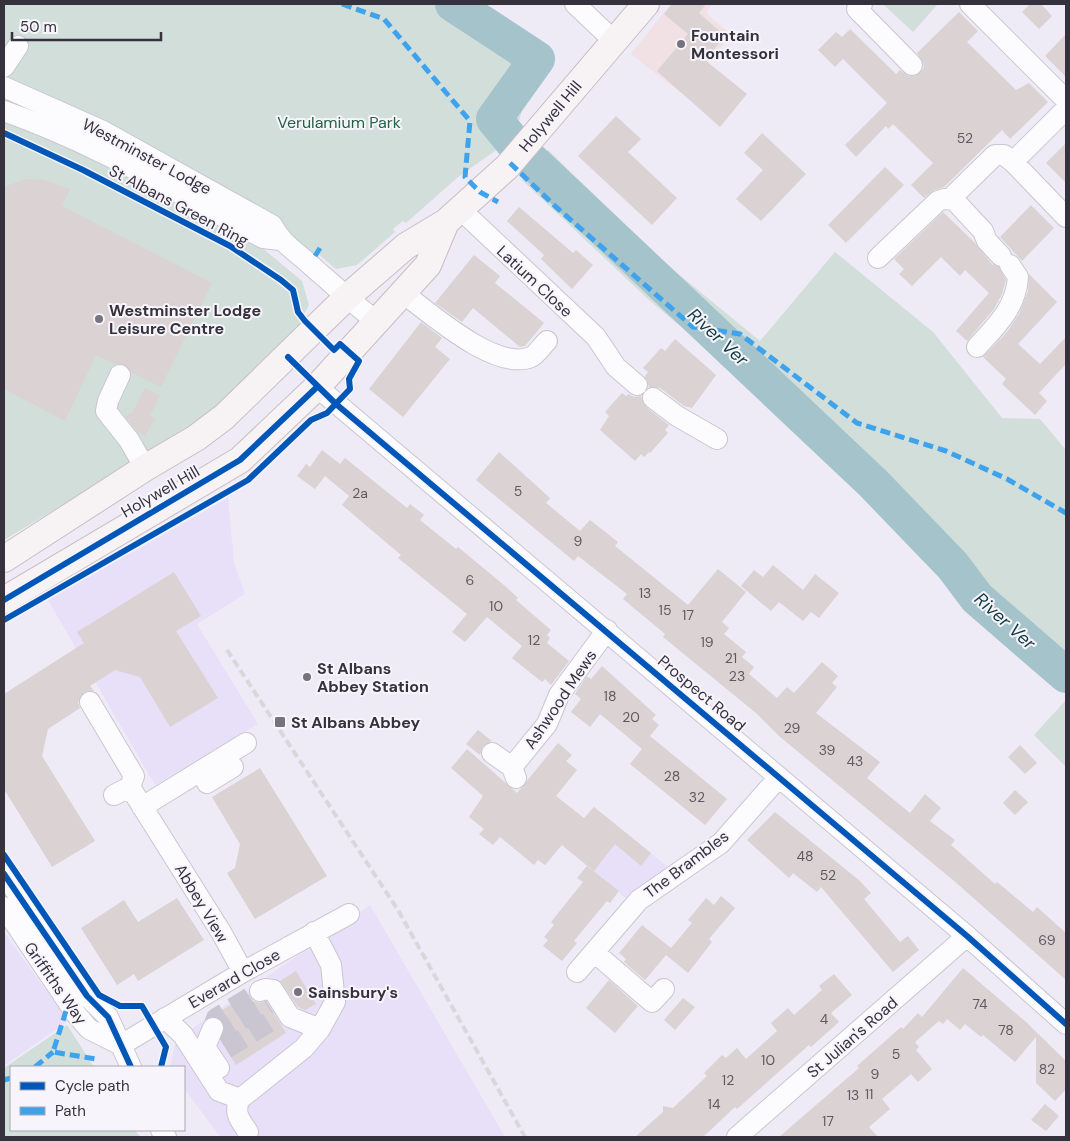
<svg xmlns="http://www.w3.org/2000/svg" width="1070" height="1141" font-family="'DM Sans',sans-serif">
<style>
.built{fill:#e8e0f8}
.education{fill:#f1e0e4}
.green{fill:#d1deda}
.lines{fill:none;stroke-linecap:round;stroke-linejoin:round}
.river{stroke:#a5c3cb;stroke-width:36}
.building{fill:#dad2d3}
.minor-tunnel{stroke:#c9c5d1;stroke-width:20;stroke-dasharray:20 10;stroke-linecap:butt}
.minor-casing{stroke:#c9c6d0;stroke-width:22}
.major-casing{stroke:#c8bdc4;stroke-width:28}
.minor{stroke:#fcfcfe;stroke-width:20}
.major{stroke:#f7f2f4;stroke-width:26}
.rail{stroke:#d9d7dc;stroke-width:4;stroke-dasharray:8 4;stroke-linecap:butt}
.quiet{stroke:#3ea3ec;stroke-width:5;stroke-dasharray:10 5;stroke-linecap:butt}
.cycleway-casing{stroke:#f7f5fb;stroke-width:9}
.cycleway{stroke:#0057b8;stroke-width:6}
.poi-dot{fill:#76727e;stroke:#f7f5fb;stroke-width:2}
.labels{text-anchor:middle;stroke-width:4;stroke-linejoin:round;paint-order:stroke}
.number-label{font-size:14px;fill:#5e5a62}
.poi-label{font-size:16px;font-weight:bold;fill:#35323d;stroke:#f7f5fb;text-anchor:start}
.street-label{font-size:16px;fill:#35323d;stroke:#f7f5fb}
.park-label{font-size:16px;fill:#256044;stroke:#f7f5fb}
.water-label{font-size:18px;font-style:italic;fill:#0f3a40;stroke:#f7f5fb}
</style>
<rect width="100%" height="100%" fill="#eeeaf6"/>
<path class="built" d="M228 498 234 563 245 594 197 624 258 724 155 785 48 600Z
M594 807 669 868 629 901 563 846Z
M370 905 505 1137H220L184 1088V1067H170L176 1040Z
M4 932 68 1021 4 1066Z"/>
<path class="education" d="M671 4H712L706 13 731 35 681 93 631 54Z"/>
<path class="green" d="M4 4H453L537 59 516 131 502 146 458 177 406 223 403 221 393 229 395 232 357 265 336 269 316 252 313 254 4 87Z
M883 4H938L913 32Z
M4 116 30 125 249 237 302 281 309 305 300 322 304 325 213 414 4 540Z
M548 150 665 263 760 341 835 252 933 332 1002 418 1040 419 1066 450V687L960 594 936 560 896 523 877 499 776 406 649 300 522 180Z
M1066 700V767L1034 735Z
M67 1025 94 1067H11V1130H135L140 1137H4V1068Z"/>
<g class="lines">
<path class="river" d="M453 4 537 59 494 119 517 147 873 483 953 566 977 598 1066 675"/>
</g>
<path class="building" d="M672 4H706L699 13 725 36 705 60 747 94 720 127 657 71 688 34 664 14Z
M1030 4H1041L1052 16 1039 29 1022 12Z
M959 12 978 31 967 42 1016 90 1029 83 1048 102 1010 139 1002 130 944 187 934 190 924 198 911 185 933 163 893 124 888 129 886 126 856 157 845 145 887 103 843 59 835 67 818 50 836 32 842 37 850 29 896 74 900 70 908 76H915L924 68 923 62 917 53Z
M1066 34V77L1045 56Z
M616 116 641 139 628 152 677 198 652 225 578 156Z
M762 133 806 174 761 221 736 199 763 170 744 153Z
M1066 143V183L1046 163Z
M885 167 904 185 846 243 828 225Z
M26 179 44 180 70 189 62 206 212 283 161 387 131 372 125 364H115L96 355 65 421 4 389V187Z
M1031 205 1054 228 1022 261 1000 237Z
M519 207 573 253 576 250 593 265 572 289 541 259 544 255 507 221Z
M943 212 975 243 992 264 999 267 1006 280 1002 294 994 309 967 341 956 331 989 293 965 270 960 276 941 257 912 286 899 274 904 269 894 259Z
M474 255 500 276 495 283 544 323 525 346 520 347 473 308 462 322 435 303Z
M1029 274 1057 302 1018 344 1040 364 1066 337V364L1039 393 1047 401 1035 415 1002 384 1006 379 983 357 1007 332 1019 314 1028 291Z
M421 322 442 338 435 347 450 359 403 417 369 389Z
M675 339 716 375 692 408 684 406 660 388 649 387 645 376 648 372 643 368 661 348 665 351Z
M145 388 160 395 150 416 155 418 145 436 138 432 125 416 132 413Z
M622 393 626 396 629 394 634 397 641 396 646 407 669 425 665 430 668 433 650 453 649 452 644 457 641 454 635 461 600 430 609 416 605 412Z
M322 450 340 464 345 458 407 508 410 504 424 515 420 520 456 549 458 547 505 586 518 598 516 600 551 630 547 635 550 638 547 643 569 661 551 685 545 679 542 682 512 658 522 646 487 617 465 642 452 632 467 614 398 558 401 555 342 505 349 496 325 476 315 489 297 476 306 464 310 467Z
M499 452 550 498 546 503 580 531 590 520 618 542 615 546 688 605 718 569 746 592 722 622 729 628 724 634 746 652 742 657 754 667 749 674 777 698 787 687 794 693 822 662 838 676 832 683 837 687 816 713 880 762 867 778 910 813 925 794 941 808 930 821 955 840 951 845 995 884 997 882 1033 912 1037 907 1066 933V980L953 880 779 736 756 713 663 637 665 634 623 599 627 594 578 556 574 561 476 480Z
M773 565 803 590 815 574 839 593 819 618 811 612 803 621 779 602 771 611 741 586 754 570 763 577Z
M174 572 201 616 176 631 218 698 170 727 140 677 115 670 90 686 94 691 84 692 78 702 80 708 48 729 42 756 95 841 52 867 4 789V694L84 643 77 632Z
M602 666 656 715 652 719 659 725 650 736 727 799 705 825 630 764 642 749 600 714 590 727 571 712 581 699 575 694 587 676 591 679Z
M478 730 492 741 483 746 480 755 466 744Z
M558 743 572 755 566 761 577 770 556 796 584 818 594 807 651 853 641 866 615 844 594 871 562 845 545 865 538 860 534 865 500 837 493 845 479 834 484 829 469 817 483 796 451 768 467 749 517 793Z
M1020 745 1037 763 1025 774 1008 757Z
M260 768 327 876 255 919 227 873 235 868 240 844 212 797Z
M1015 790 1028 802 1015 815 1003 803Z
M775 812 860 881 871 893 864 899 900 942 908 936 919 950 893 972 821 887 817 892 793 873 789 878 747 840Z
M587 866 619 891 610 903 607 901 574 941 577 943 562 961 543 946 548 940 544 937 554 925 551 922 583 882 577 878Z
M721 896 735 908 709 939 712 942 688 973 666 955 645 980 624 962 626 959 619 953 642 925 671 948 692 923 688 920 706 898 714 905Z
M177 898 204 940 138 981 134 974 117 985 81 928 124 900 138 922Z
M963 968 1026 1022 1066 1061V1089L1055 1101 1036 1083V1037L1015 1062 983 1035 981 1037 965 1024 960 1030 947 1019 943 1024 939 1021 915 1042 919 1047 916 1050 932 1069 918 1082 911 1074 882 1099 890 1109 869 1127 878 1137H779L859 1068 857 1066 901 1027 903 1029 918 1013 922 1017Z
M296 971 316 1004 305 1010 298 1007 280 981Z
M834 974 852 995 831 1013 839 1022 811 1047 809 1045 737 1109 735 1107 703 1137H635L663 1112V1106L673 1108 707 1076 704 1073 722 1055 726 1058 737 1048 746 1059 777 1031 771 1023 788 1008 794 1015 822 990 819 986Z
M609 980 638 1006 615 1033 586 1008Z
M249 994 253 1001 259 1003 266 1001 286 1033 236 1065 221 1041 225 1027 223 1021 212 1016Z
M683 998 695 1007 675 1030 664 1020Z
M1045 1104 1059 1116 1046 1131 1031 1120Z"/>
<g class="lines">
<path class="minor-tunnel" d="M213 1028 216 1018 260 991
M219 1039 223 1031 268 1004
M226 1049 277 1017"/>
<defs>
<path id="minor" d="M575 4 614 41
M862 4 857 9 912 65
M970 4 1066 100
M4 67 18 46
M4 87 103 131 272 225C283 246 299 253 315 269 336 287 355 305 377 322
M1066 109 1013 162 1066 217
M4 111C95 143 178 193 263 238L280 240
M461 210 596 337 616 367 637 385
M1001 256 987 241 983 231 954 200 955 194 995 155H1004L1013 162
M878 258 938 201 944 199 954 200
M403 293C430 313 496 372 531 357 536 355 542 346 547 341
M977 347C996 326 1016 308 1018 277L1010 265
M120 375 108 401 106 411 129 440 145 468
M317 387 967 936 1066 1024
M653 398 677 416 717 439
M90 702 134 776 130 787 114 795
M492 753 512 767 516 778
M512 767 547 724 559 695 607 630
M207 783 233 767
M130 787 221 932 243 972
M142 807 246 743
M4 874 87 996 108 1017 131 1067
M4 907 76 1014 89 1029 121 1045
M594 952 652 1002 664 989
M577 972 639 900 721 843 779 777
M260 991 265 989 273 990 290 1017 320 1029
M165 1018 183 1035 219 1091 240 1099
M213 1028 205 1047 219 1068
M121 1045 243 972 349 914
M161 1130 166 1137
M248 1132C240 1120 233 1113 240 1099L304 1048 320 1029 335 1002 331 965 314 932
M737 1137 967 936"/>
<path id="major" d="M4 559 145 468 196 438 224 417 346 298 406 246 446 222 507 167 646 4
M4 600 240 460 317 387 428 265 446 222"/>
</defs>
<use href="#minor" class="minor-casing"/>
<use href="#major" class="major-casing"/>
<use href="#minor" class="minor"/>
<use href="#major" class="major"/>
<path class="rail" d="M227 650 398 910 525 1137"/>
<path class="quiet" d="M342 4 384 19 470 121 465 177 480 192 498 202
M510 163 556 207 693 327 740 334 857 423 946 451 1007 479 1066 513
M315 256 320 248
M66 1011 53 1052 96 1059
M35 1067 53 1052
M4 1080 11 1078"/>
<defs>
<path id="cycleway" d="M4 133 83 170 230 246 281 280 293 290 298 312 305 321 334 350 340 344 359 361 349 379 350 389 327 413 311 420 248 480 4 620
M288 357 336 404 967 936 1066 1024
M4 600 240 460 317 387
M4 855 99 995 120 1006H142L166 1047 161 1067
M4 874 87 996 108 1017 131 1067"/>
</defs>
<use href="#cycleway" class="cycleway-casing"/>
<use href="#cycleway" class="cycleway"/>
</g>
<g class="poi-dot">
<circle cx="681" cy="44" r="5"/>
<circle cx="99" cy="319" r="5"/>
<circle cx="307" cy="677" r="5"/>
<rect x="274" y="716" width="12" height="12" rx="2.5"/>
<circle cx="298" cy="992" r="5"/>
</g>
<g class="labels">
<g class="number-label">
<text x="965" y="143">52</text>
<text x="518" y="496">5</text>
<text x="360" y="498">2a</text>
<text x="578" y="546">9</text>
<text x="470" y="585">6</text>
<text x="645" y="598">13</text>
<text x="496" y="611">10</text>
<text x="665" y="615">15</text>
<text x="688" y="620">17</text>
<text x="534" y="645">12</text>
<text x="707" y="647">19</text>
<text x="731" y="663">21</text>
<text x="737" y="681">23</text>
<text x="610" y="701">18</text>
<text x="631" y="722">20</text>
<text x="792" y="733">29</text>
<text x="827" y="755">39</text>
<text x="855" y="766">43</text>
<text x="672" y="781">28</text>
<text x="697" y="802">32</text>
<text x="805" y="861">48</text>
<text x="828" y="880">52</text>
<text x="1047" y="945">69</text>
<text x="980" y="1009">74</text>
<text x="824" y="1024">4</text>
<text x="1006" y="1035">78</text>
<text x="896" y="1059">5</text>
<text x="768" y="1065">10</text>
<text x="1047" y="1074">82</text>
<text x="875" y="1079">9</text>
<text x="728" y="1085">12</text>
<text x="869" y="1099">11</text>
<text x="853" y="1100">13</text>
<text x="714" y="1109">14</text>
<text x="828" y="1126">17</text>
</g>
<g class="poi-label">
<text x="691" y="41">Fountain<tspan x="691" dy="18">Montessori</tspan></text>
<text x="109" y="316">Westminster Lodge<tspan x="109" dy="18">Leisure Centre</tspan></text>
<text x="317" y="674">St Albans<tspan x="317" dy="18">Abbey Station</tspan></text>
<text x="291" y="728">St Albans Abbey</text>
<text x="308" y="998">Sainsbury's</text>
</g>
<g class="street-label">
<text transform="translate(550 116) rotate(-50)" y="6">Holywell Hill</text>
<text transform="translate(147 156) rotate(28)" y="6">Westminster Lodge</text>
<text transform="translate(179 205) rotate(28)" y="6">St Albans Green Ring</text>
<text transform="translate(535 281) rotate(43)" y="6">Latium Close</text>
<text transform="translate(160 491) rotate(-30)" y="6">Holywell Hill</text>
<text transform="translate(702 693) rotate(40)" y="6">Prospect Road</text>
<text transform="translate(560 699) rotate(-56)" y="6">Ashwood Mews</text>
<text transform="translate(686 864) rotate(-37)" y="6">The Brambles</text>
<text transform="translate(202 903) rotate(59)" y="6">Abbey View</text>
<text transform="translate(234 978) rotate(-30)" y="6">Everard Close</text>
<text transform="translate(56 983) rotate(55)" y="6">Griffiths Way</text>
<text transform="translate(852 1037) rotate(-41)" y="6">St Julian's Road</text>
</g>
<g class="park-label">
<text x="339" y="128">Verulamium Park</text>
</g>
<g class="water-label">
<text transform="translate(718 337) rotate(43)" y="6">River Ver</text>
<text transform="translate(1005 621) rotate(42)" y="6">River Ver</text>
</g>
</g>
<rect width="1070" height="1141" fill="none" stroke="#35323d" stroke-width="10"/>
<rect x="10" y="1066" width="175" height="65" fill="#f7f5fb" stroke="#a9a7af"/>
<rect x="20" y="1082" width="25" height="8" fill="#0057b8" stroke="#a9a7af"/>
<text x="55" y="1091" font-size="15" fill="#35323d">Cycle path</text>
<rect x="20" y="1107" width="25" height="8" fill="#3ea3ec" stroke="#a9a7af"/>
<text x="55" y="1116" font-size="15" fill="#35323d">Path</text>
<path d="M12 32v8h149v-8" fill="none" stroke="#35323d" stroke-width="2.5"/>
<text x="20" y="32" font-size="15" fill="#35323d" stroke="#f7f5fb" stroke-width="4" paint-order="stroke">50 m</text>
</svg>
